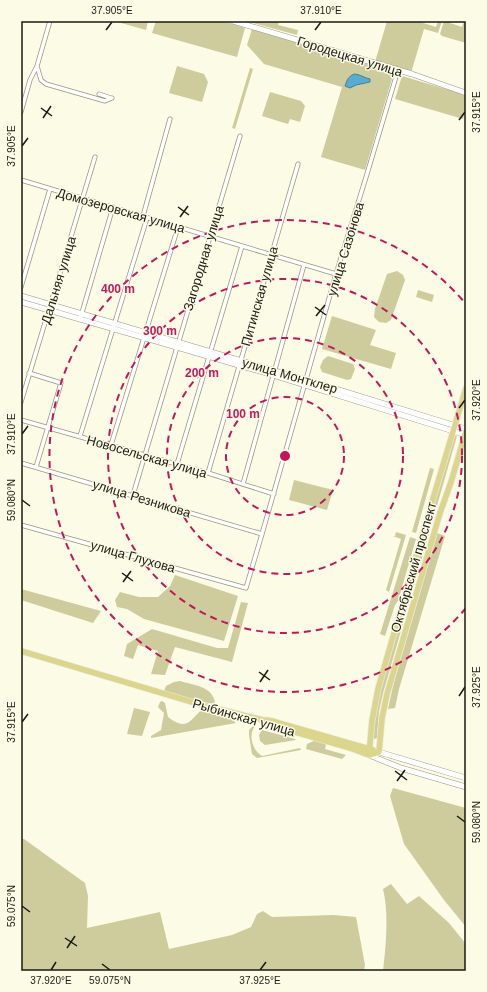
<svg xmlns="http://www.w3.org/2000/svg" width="487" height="992" font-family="Arial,sans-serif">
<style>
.green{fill:#cecb9c}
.water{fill:#57acd1;stroke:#458098}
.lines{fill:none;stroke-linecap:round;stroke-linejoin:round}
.street-casing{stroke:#979682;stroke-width:5}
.secondary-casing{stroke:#979682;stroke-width:6}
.primary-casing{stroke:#e8e8e7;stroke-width:7}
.street{stroke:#fff;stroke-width:3.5}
.secondary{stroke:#fff;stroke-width:5}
.primary{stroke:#dcd68d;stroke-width:5.5}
.ticks{fill:none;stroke:#1a1a12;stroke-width:1.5}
.ring{fill:none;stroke:#c2185b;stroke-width:2;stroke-dasharray:7 5}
.labels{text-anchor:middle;stroke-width:3;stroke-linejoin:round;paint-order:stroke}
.street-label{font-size:13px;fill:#1a1a12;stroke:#fcfbe5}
.centre{fill:#c2185b;stroke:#fcfbe5;stroke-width:2}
.ring-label{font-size:12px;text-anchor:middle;font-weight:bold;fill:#c2185b;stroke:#fcfbe5;stroke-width:3;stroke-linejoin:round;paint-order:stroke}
.neatline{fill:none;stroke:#1a1a12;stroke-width:1.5}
.ticks-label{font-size:10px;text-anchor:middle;fill:#1a1a12}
</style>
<rect width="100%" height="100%" fill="#fcfbe5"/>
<path class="green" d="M114 21H148L146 30Z
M156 21H223L245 28 237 57 152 33Z
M246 21H279L278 25 298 30 297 35Z
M387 21H417L436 27 438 21H442L438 33 424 29 411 73 375 62Z
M444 21H450V23L462 27 464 21H466V43L442 36 440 34Z
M252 29 394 72 365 170 321 157 342 87 264 64 247 45Z
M177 66 204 74 208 82 202 102 169 93Z
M250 68 253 69 235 129 232 128Z
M402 76 466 95V109L463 119 395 99Z
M270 92 301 101 305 106 300 122 290 119 288 124 262 116Z
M397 271 403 275 405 280 391 320 386 323 379 322 374 317 375 309 387 274Z
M418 290 434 295 432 302 416 297Z
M332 316 376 330 370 345 396 353 391 369 322 349Z
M328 356 353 364 355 369 351 379 347 380 322 372 320 367 323 360Z
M454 435 457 436 383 693 379 711 377 738 375 739 373 738 375 713 379 691Z
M430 468 434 469 416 533 412 532Z
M294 480 333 490 327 510 289 500Z
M396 532 406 535 389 592 386 590 401 539 393 536H395Z
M437 533 445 536 399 689 395 708 388 709 393 686Z
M410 537 416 539 398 601 395 605 385 636 380 634Z
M175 575 238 596 224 641 144 619 127 609 117 607 115 600 120 592 139 597H158L170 586Z
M21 589 101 611 93 623 21 600Z
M241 602 248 603 232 662 175 647 165 675 151 674 158 651 138 645 133 659 124 656 127 644 152 629 217 648H228Z
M180 681C193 685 212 686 215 702 206 708 175 694 164 691L166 686 174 682Z
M162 701 165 703 168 717C185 730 189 723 201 710L229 717 236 723 151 738V736L161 730 164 713 158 707 160 702Z
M134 708 150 712 142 736 127 734Z
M254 725 255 726C248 735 252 750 262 756L300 748 301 750 257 758 252 754 249 735V730Z
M262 730 295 739 296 740 265 745 260 741 259 735Z
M316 740 323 742 326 745 325 749 346 755 342 759 306 749 307 744Z
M393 788 466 808V927L444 900 404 844 390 796Z
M21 839H24L85 883 88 896 87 928 160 912 169 949 232 935 251 927 257 914 263 911 272 917 334 915 356 917 365 965 364 971H21Z
M391 884 407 904 419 896 449 923 466 944V971H383C386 946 389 912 383 889Z"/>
<path class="water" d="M354 74C360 74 364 78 370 79V82L356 85 350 88 345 86C347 80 348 77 354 74Z"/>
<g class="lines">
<defs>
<path id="street" d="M37 66 41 80 46 84 105 101 112 98
M99 94 111 98
M21 112 30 80 37 66 50 21
M21 180 336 274
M143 216 170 119
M21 287 50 189
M81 316 113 207
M29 373 61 383 36 467
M21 402 95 157
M21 420 208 473 274 494
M80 436 147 218
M111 445 178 227
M21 463 262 534
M177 464 242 246
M208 473 298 164
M243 484 304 265
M133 495 240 136
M21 525 246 588 262 534 336 274 367 174 398 70"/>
<path id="secondary" d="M233 21 412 74 466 93
M21 296 313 382 466 429
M21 302 273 375 466 435
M379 752 466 778
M369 755 401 768 466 787"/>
<path id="primary" d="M21 651 202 705 263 720 271 725 350 748 369 755
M266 720 272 721 373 750
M369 755 372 721 378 689 421 539 466 388
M369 755 379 752 382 718 387 694 440 513 451 482 466 431"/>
</defs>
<use href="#street" class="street-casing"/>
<use href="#secondary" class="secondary-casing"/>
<use href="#primary" class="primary-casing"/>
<use href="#street" class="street"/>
<use href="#secondary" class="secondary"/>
<use href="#primary" class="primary"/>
</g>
<path class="ticks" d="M106 30 112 22M315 30 321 22M41 108 52 116M43 118 51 106M459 120 465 112M22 146 28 138M178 207 189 215M180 217 188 206M315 307 326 315M316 316 325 305M459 408 465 400M22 434 28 426M22 500 30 506M122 573 133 581M123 582 131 571M259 672 270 680M260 682 268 670M459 696 465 687M22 722 28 714M395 771 407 780M397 781 405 770M457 816 465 822M22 906 30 912M65 938 77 946M67 948 75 936M102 964 110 970M51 970 56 962M260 970 266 962"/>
<g class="ring">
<circle cx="285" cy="456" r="59"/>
<circle cx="285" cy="456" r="118"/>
<circle cx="285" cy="456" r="177"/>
<path d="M466 608A236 236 0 1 1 466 304"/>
</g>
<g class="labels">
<g class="street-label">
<text transform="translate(350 56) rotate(17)" y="5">Городецкая улица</text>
<text transform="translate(121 210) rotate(16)" y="5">Домозеровская улица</text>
<text transform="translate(345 249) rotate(-73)" y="5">улица Сазонова</text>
<text transform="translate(203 258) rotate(-73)" y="5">Загородная улица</text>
<text transform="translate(58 280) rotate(-73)" y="5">Дальняя улица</text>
<text transform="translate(259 296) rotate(-74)" y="5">Питинская улица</text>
<text transform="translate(290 375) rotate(16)" y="5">улица Монтклер</text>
<text transform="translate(147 456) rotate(16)" y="5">Новосельская улица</text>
<text transform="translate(142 498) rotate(17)" y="5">улица Резникова</text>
<text transform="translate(133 556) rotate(16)" y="5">улица Глухова</text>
<text transform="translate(413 567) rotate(-74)" y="5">Октябрьский проспект</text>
<text transform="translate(244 717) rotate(16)" y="5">Рыбинская улица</text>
</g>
</g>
<circle cx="285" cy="456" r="6" class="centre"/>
<g class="ring-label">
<text x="118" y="293">400 m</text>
<text x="160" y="335">300 m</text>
<text x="202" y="377">200 m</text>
<text x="243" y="418">100 m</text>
</g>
<rect width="487" height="992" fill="none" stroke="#fcfbe5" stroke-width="44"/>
<rect x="22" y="22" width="443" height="948" class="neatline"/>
<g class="ticks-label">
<text x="112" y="14">37.905°E</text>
<text x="321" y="14">37.910°E</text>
<text transform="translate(476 112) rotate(-90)" y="4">37.915°E</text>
<text transform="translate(11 146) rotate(-90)" y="4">37.905°E</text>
<text transform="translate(476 400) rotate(-90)" y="4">37.920°E</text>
<text transform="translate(11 434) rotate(-90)" y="4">37.910°E</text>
<text transform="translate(11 500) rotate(-90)" y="4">59.080°N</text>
<text transform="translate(476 687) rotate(-90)" y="4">37.925°E</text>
<text transform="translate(11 722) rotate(-90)" y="4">37.915°E</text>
<text transform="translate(476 822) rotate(-90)" y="4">59.080°N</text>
<text transform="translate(11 906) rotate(-90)" y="4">59.075°N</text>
<text x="51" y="984">37.920°E</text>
<text x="110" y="984">59.075°N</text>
<text x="260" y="984">37.925°E</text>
</g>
</svg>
